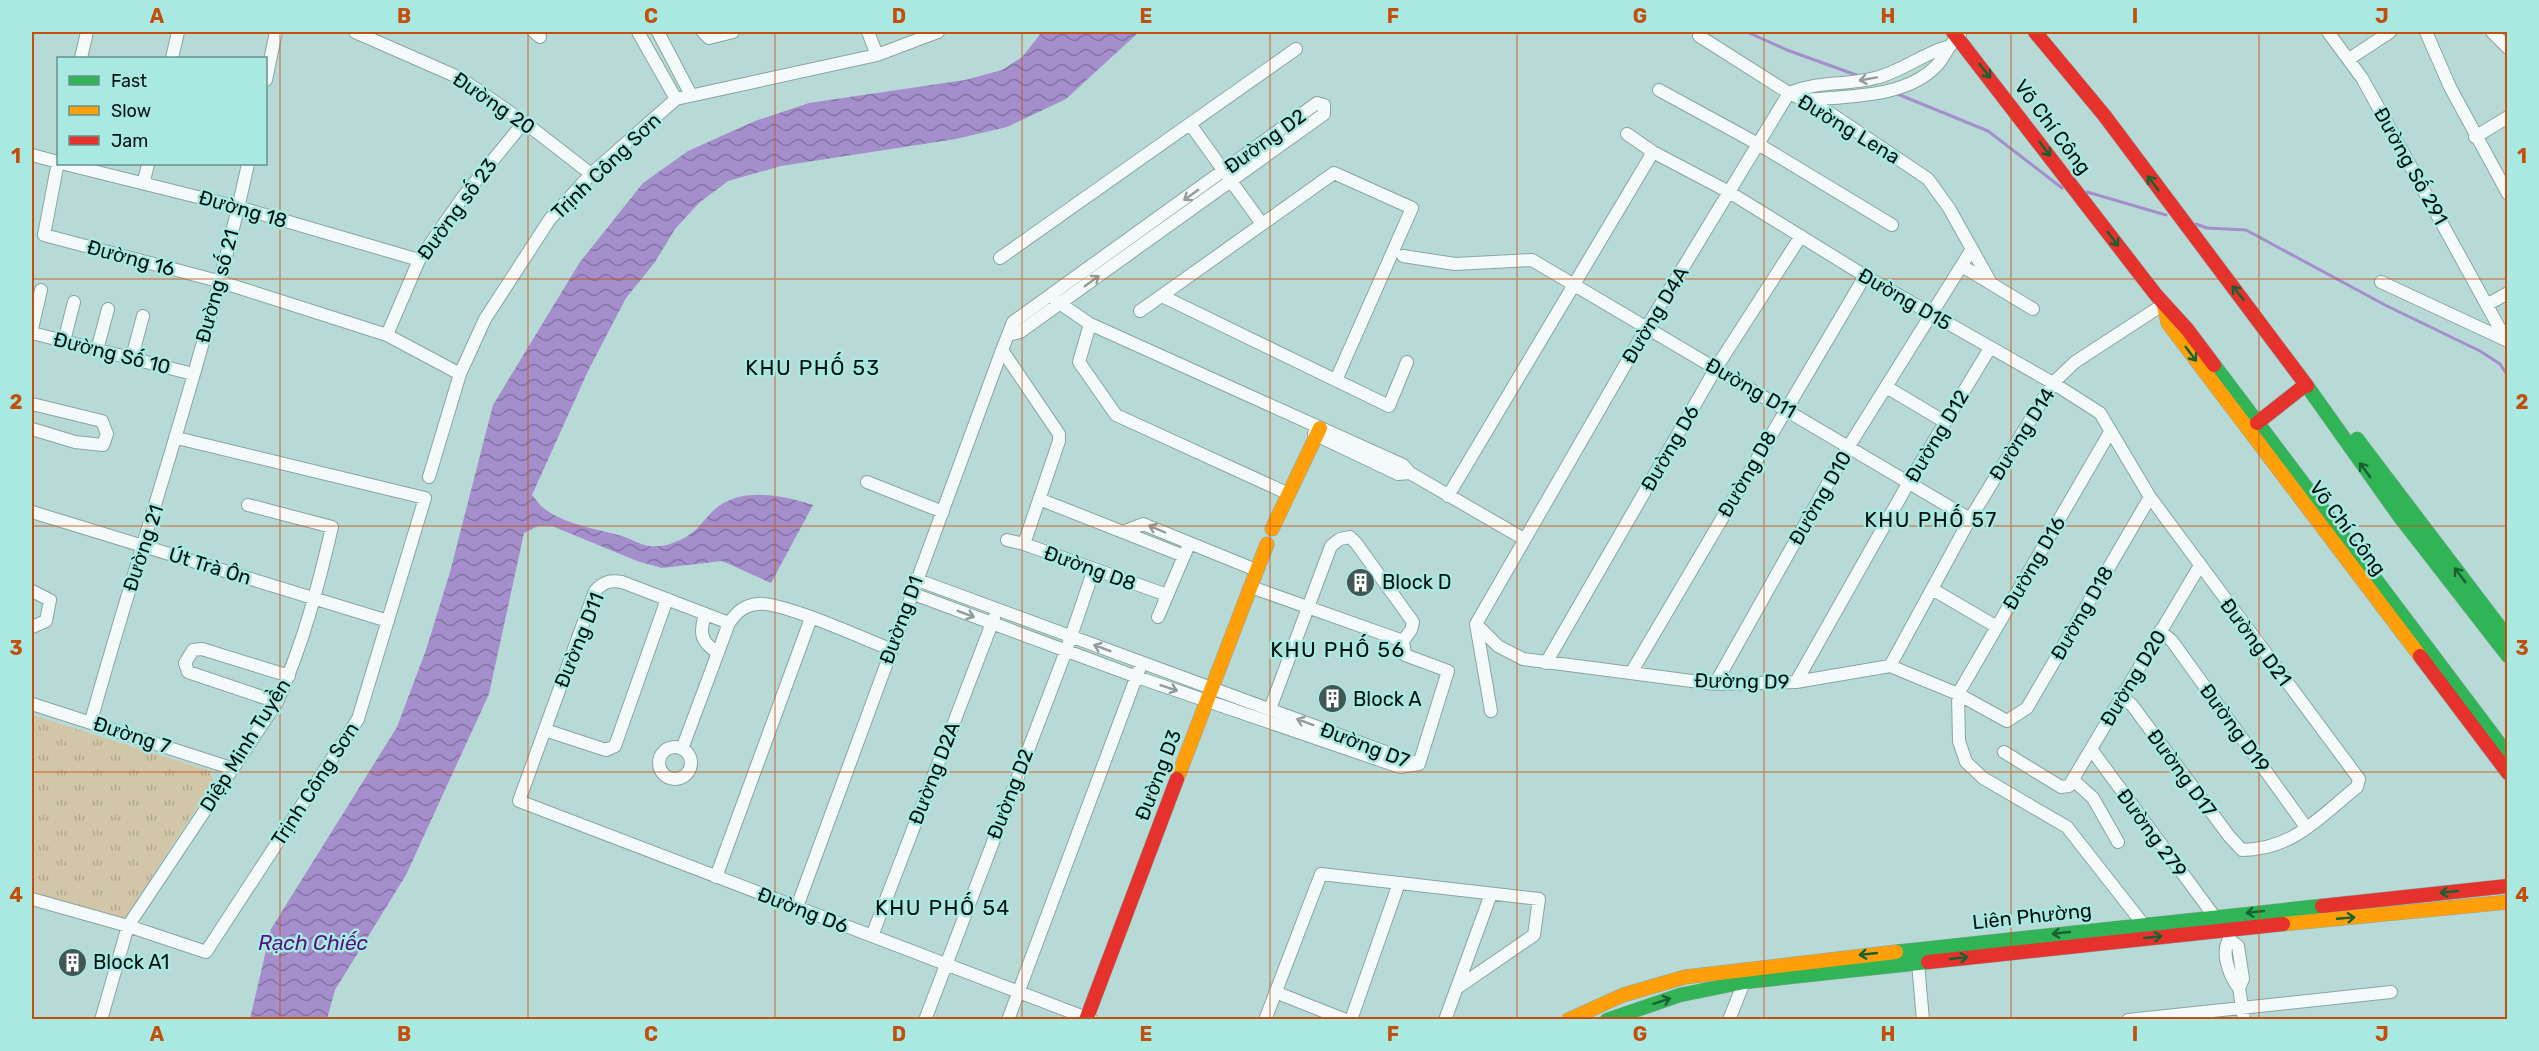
<svg xmlns="http://www.w3.org/2000/svg" width="2539" height="1051" font-family="Rubik,sans-serif">
<style>
.park{fill:url(#park-tufts)}
.water{fill:url(#water-waves)}
.lines{fill:none;stroke-linecap:round;stroke-linejoin:round}
.stream{stroke:#a58ecc;stroke-width:3}
.street-casing{stroke:#89a5a2;stroke-width:14}
.fast-casing{stroke:#89a5a2;stroke-width:15}
.slow-casing{stroke:#89a5a2;stroke-width:15}
.jam-casing{stroke:#89a5a2;stroke-width:15}
.street{stroke:#f4f9f9;stroke-width:12}
.fast{stroke:#30b455;stroke-width:14}
.slow{stroke:#ff9f0a;stroke-width:14}
.jam{stroke:#e5322d;stroke-width:14}
.oneway{stroke:#186232}
.oneway2{stroke:#929c9b}
.grid{fill:none;stroke:#c54e0c;stroke-width:1.5;stroke-opacity:0.55}
.labels{text-anchor:middle;stroke-width:5;stroke-linejoin:round;paint-order:stroke}
.street-label{font-size:20px;fill:#00100e;stroke:#a8e9e1}
.poi-label{font-size:20px;fill:#00100e;stroke:#a8e9e1;text-anchor:start}
.neighbourhood-label{font-size:21px;letter-spacing:1.5px;fill:#00100e;stroke:#a8e9e1}
.water-label{font-size:21px;font-style:italic;fill:#551181;stroke:#a8e9e1}
.neatline{fill:none;stroke:#c54e0c;stroke-width:2}
.grid-label{font-size:20px;text-anchor:middle;font-weight:bold;fill:#c54e0c}
</style>
<defs>
<pattern id="park-tufts" width="24" height="20" patternUnits="userSpaceOnUse" patternTransform="scale(1.5)"><rect width="24" height="20" fill="#d1c6a8"/><path d="M3 7l-1-3M5 7V3M7 7l1-3M15 17l-1-3M17 17v-4M19 17l1-3" fill="none" stroke="#b2a98f"/></pattern>
<pattern id="water-waves" width="16" height="10" patternUnits="userSpaceOnUse" patternTransform="scale(1.5)"><rect width="16" height="10" fill="#a58ecc"/><path d="M0 5q4-4 8 0t8 0" fill="none" stroke="#8473a4"/></pattern>
</defs>
<rect width="100%" height="100%" fill="#b7dad6"/>
<path class="park" d="M32 715 210 771 213 780 210 787 125 918 117 921 32 896Z"/>
<path class="water" d="M1042 32H1139L1066 99 1007 127 956 139 781 166 728 181 700 202 675 229 655 262 626 298 588 371 532 495C535 498 538 503 541 506 562 524 596 529 622 536 631 539 639 544 648 546 657 547 667 546 675 542 695 535 699 525 713 511 739 486 783 495 813 505L771 583 722 561 662 568 637 561 552 526H538L524 533 489 694 406 875 335 990 327 1019H250L271 929 397 727 426 650 450 572 493 405 580 262 643 183 688 151 755 121 809 103 965 80 1002 70 1022 57Z"/>
<g class="lines">
<path class="stream" d="M1747 32 1787 50 1859 76
M1895 93 1988 131 2062 188
M2087 192 2166 215
M2196 224 2207 228 2246 230 2387 306 2480 351 2500 364 2508 376"/>
<defs>
<path id="street" d="M355 32 460 78 524 122 591 174
M534 32 540 37
M638 32 676 99
M658 32 691 95
M703 32 709 38 733 32
M2328 32 2362 78 2506 340
M2426 32 2450 87 2508 194
M2492 32 2508 48
M1699 36 1789 93 1830 113 1928 179 1949 208 1991 283
M877 55 938 32
M81 58 87 32
M172 58 178 32
M2349 59 2390 32
M266 80 276 32
M1659 90 1758 144 1892 225
M1789 93C1822 80 1844 86 1875 78 1901 72 1922 54 1947 47
M1807 100C1848 96 1908 98 1938 64 1947 54 1946 47 1960 35
M1190 124 1262 224
M1627 134 1653 152 1729 192 1865 276 2053 383 2100 413 2150 497 2359 779 2357 787C2318 818 2294 849 2242 850L2229 836 2132 705 2122 697
M2475 137 2508 117
M32 155 58 162
M58 162 44 235 218 281 387 335 460 374
M65 164 238 207 419 260
M144 181 148 164
M1403 256 1455 264 1532 260 1970 519
M1000 258 1296 49
M1962 266 2033 309
M2381 282 2508 341
M1162 296 1389 406 1407 362
M1055 300 1090 324 1403 465 1410 473 1524 539
M2488 304 2508 293
M1140 311 1334 173 1412 208 1336 380
M1090 324 1079 362 1116 415 1289 494
M32 329 41 290
M32 333 193 374
M387 335 419 260 463 197 524 122
M64 341 74 302
M97 350 108 309
M1002 350 1059 434V441L1024 544 1167 595
M132 357 143 316
M1888 388 1945 422
M32 404 102 421 107 434 103 445 75 442 32 429
M2110 432 1958 694 1959 741 1966 762 1983 778 2067 827 2143 924
M1314 434 1398 474 1410 473
M429 477 460 374 485 319 550 219 591 174 676 99 877 55 868 32
M867 482 943 512
M1448 496 1653 152
M1039 499 1184 556
M32 512 388 621
M1125 531 1143 524 1256 570
M1007 540 1024 544
M915 579 1418 764
M1251 587 1403 641 1405 655 1448 671 1419 764
M1932 589 1997 627
M32 591 50 600 46 621 32 627
M911 593 1137 677 1400 767 1419 764
M705 615C699 634 701 642 718 653
M1158 617 1187 549
M729 623 622 582C610 580 603 582 595 591L519 801 1092 1020
M1476 624 1498 646 1523 659 1715 684 1796 682 1890 666 1958 694 2007 721 2027 708 2150 497
M2160 631 2172 641 2306 827
M1546 663 1716 368 1801 236
M1890 666 1970 519 2053 383 2075 362 2164 304
M1631 673 1865 276
M1796 682 1909 482 1990 348
M1715 684 1849 446 1972 249
M277 702 188 672 185 663 193 650 202 649 289 676
M32 704 231 768
M1270 709 1331 546 1340 539 1350 537 1356 543 1413 622 1411 630 1403 641
M1491 711 1476 624 1647 327 1789 93
M91 721C143 535 207 352 248 164
M545 730 606 750 615 746 667 599
M659 763a16 16 0 1 1 32 0a16 16 0 1 1-32 0Z
M682 749 729 623C737 612 744 605 758 604 781 601 864 639 890 649
M2091 749 2214 916
M2004 752 2061 787 2069 786 2199 567
M2073 780 2093 798 2118 842
M716 877 811 618
M32 899 128 926 206 952 358 719 425 498 177 438
M797 907C864 721 934 536 1002 350L1013 322 1317 103 1324 105V114L1020 332 1008 335
M2229 934C2230 941 2227 941 2226 948 2224 960 2231 979 2239 988
M872 936 994 618
M2230 940 2238 946 2243 979 2239 988 2244 1020
M1918 963 1923 1020
M1275 992 1346 1020
M101 1020 128 926 277 702C303 645 318 587 332 527L248 505
M925 1020 1066 651 1094 569
M1008 1020 1139 670
M1265 1020 1321 874 1539 899 1534 935 1457 988
M1351 1020 1399 883
M1445 1020 1491 894
M1729 1020 1744 982
M2128 1020 2391 992"/>
<path id="fast" d="M2214 365 2508 755
M2307 386 2400 517 2508 656
M2357 439 2508 638
M1896 952 2322 906
M1607 1020 1680 995 1744 982 1928 962"/>
<path id="slow" d="M2164 306 2168 323 2420 656
M1272 529 1320 428
M1177 779 1267 544
M2283 924 2508 902
M1568 1020 1623 995 1685 977 1896 952"/>
<path id="jam" d="M1953 32 2156 295 2187 329 2214 365
M2035 32 2104 115 2307 386
M2257 423 2304 386
M2420 656 2508 773
M2322 906 2508 886
M1928 962 2283 924
M1086 1020 1177 779"/>
</defs>
<use href="#street" class="street-casing"/>
<use href="#fast" class="fast-casing"/>
<use href="#slow" class="slow-casing"/>
<use href="#jam" class="jam-casing"/>
<use href="#street" class="street"/>
<use href="#fast" class="fast"/>
<use href="#slow" class="slow"/>
<use href="#jam" class="jam"/>
</g>
<defs><path id="oneway-shaft" d="M-6 0H5M1.5-3L5.5 0L1.5 3" fill="none" stroke-width="1.6" stroke-linecap="round" stroke-linejoin="round" transform="scale(1.5)"/></defs>
<g class="oneway">
<use href="#oneway-shaft" transform="translate(1985 71) rotate(52)"/>
<use href="#oneway-shaft" transform="translate(2045 149) rotate(53)"/>
<use href="#oneway-shaft" transform="translate(2153 183) rotate(-127)"/>
<use href="#oneway-shaft" transform="translate(2113 239) rotate(53)"/>
<use href="#oneway-shaft" transform="translate(2238 293) rotate(-128)"/>
<use href="#oneway-shaft" transform="translate(2191 354) rotate(53)"/>
<use href="#oneway-shaft" transform="translate(2365 470) rotate(-126)"/>
<use href="#oneway-shaft" transform="translate(2460 575) rotate(-127)"/>
<use href="#oneway-shaft" transform="translate(2449 892) rotate(174)"/>
<use href="#oneway-shaft" transform="translate(2255 912) rotate(174)"/>
<use href="#oneway-shaft" transform="translate(2346 918) rotate(-5)"/>
<use href="#oneway-shaft" transform="translate(2061 933) rotate(174)"/>
<use href="#oneway-shaft" transform="translate(2153 937) rotate(-6)"/>
<use href="#oneway-shaft" transform="translate(1868 954) rotate(174)"/>
<use href="#oneway-shaft" transform="translate(1959 958) rotate(-6)"/>
<use href="#oneway-shaft" transform="translate(1662 1001) rotate(-18)"/>
</g>
<g class="oneway2">
<use href="#oneway-shaft" transform="translate(1868 79) rotate(170)"/>
<use href="#oneway-shaft" transform="translate(1191 195) rotate(144)"/>
<use href="#oneway-shaft" transform="translate(1092 281) rotate(-36)"/>
<use href="#oneway-shaft" transform="translate(1157 529) rotate(-157)"/>
<use href="#oneway-shaft" transform="translate(966 614) rotate(21)"/>
<use href="#oneway-shaft" transform="translate(1102 648) rotate(-160)"/>
<use href="#oneway-shaft" transform="translate(1169 688) rotate(18)"/>
<use href="#oneway-shaft" transform="translate(1305 722) rotate(-160)"/>
</g>
<path class="grid" d="M280 32V1020M528 32V1020M775 32V1020M1022 32V1020M1270 32V1020M1517 32V1020M1764 32V1020M2011 32V1020M2259 32V1020M32 279H2508M32 526H2508M32 772H2508"/>
<defs>
<symbol id="building-disc" viewBox="-11 -11 22 22"><circle r="9.5" fill="#405754" stroke="#a8e9e1"/><path d="M-4-6H4V6H1V3H-1V6H-4ZM-2.5-4.3h1.7v1.8h-1.7ZM.8-4.3h1.7v1.8H.8ZM-2.5-1h1.7V.8h-1.7ZM.8-1h1.7V.8H.8Z" fill="#fff"/></symbol>
</defs>
<g fill-rule="evenodd">
<use href="#building-disc" x="1344" y="566" width="33" height="33"/>
<use href="#building-disc" x="1316" y="682" width="33" height="33"/>
<use href="#building-disc" x="56" y="946" width="33" height="33"/>
</g>
<g class="labels">
<g class="street-label">
<text transform="translate(494 103) rotate(34)" y="7">Đường 20</text>
<text transform="translate(2053 127) rotate(53)" y="7">Võ Chí Công</text>
<text transform="translate(1849 129) rotate(31)" y="7">Đường Lena</text>
<text transform="translate(1265 141) rotate(-36)" y="7">Đường D2</text>
<text transform="translate(606 166) rotate(-44)" y="7">Trịnh Công Sơn</text>
<text transform="translate(2411 166) rotate(61)" y="7">Đường Số 291</text>
<text transform="translate(243 209) rotate(16)" y="7">Đường 18</text>
<text transform="translate(457 209) rotate(-54)" y="7">Đường số 23</text>
<text transform="translate(131 258) rotate(15)" y="7">Đường 16</text>
<text transform="translate(217 286) rotate(-75)" y="7">Đường số 21</text>
<text transform="translate(1905 299) rotate(30)" y="7">Đường D15</text>
<text transform="translate(1655 315) rotate(-59)" y="7">Đường D4A</text>
<text transform="translate(112 353) rotate(14)" y="7">Đường Số 10</text>
<text transform="translate(1751 388) rotate(30)" y="7">Đường D11</text>
<text transform="translate(2022 434) rotate(-58)" y="7">Đường D14</text>
<text transform="translate(1937 436) rotate(-59)" y="7">Đường D12</text>
<text transform="translate(1670 448) rotate(-60)" y="7">Đường D6</text>
<text transform="translate(1747 474) rotate(-60)" y="7">Đường D8</text>
<text transform="translate(1820 498) rotate(-60)" y="7">Đường D10</text>
<text transform="translate(2348 528) rotate(53)" y="7">Võ Chí Công</text>
<text transform="translate(143 548) rotate(-72)" y="7">Đường 21</text>
<text transform="translate(2034 563) rotate(-60)" y="7">Đường D16</text>
<text transform="translate(210 566) rotate(17)" y="7">Út Trà Ôn</text>
<text transform="translate(1090 568) rotate(20)" y="7">Đường D8</text>
<text transform="translate(2082 613) rotate(-60)" y="7">Đường D18</text>
<text transform="translate(901 620) rotate(-70)" y="7">Đường D1</text>
<text transform="translate(579 640) rotate(-68)" y="7">Đường D11</text>
<text transform="translate(2256 642) rotate(53)" y="7">Đường D21</text>
<text transform="translate(2133 678) rotate(-59)" y="7">Đường D20</text>
<text transform="translate(1742 681) rotate(1)" y="7">Đường D9</text>
<text transform="translate(2235 728) rotate(54)" y="7">Đường D19</text>
<text transform="translate(132 735) rotate(18)" y="7">Đường 7</text>
<text transform="translate(245 745) rotate(-58)" y="7">Diệp Minh Tuyền</text>
<text transform="translate(1365 745) rotate(21)" y="7">Đường D7</text>
<text transform="translate(934 773) rotate(-69)" y="7">Đường D2A</text>
<text transform="translate(2182 773) rotate(54)" y="7">Đường D17</text>
<text transform="translate(1158 775) rotate(-69)" y="7">Đường D3</text>
<text transform="translate(315 784) rotate(-57)" y="7">Trịnh Công Sơn</text>
<text transform="translate(1010 794) rotate(-69)" y="7">Đường D2</text>
<text transform="translate(2152 833) rotate(54)" y="7">Đường 279</text>
<text transform="translate(803 910) rotate(21)" y="7">Đường D6</text>
<text transform="translate(2032 916) rotate(-6)" y="7">Liên Phường</text>
</g>
<g class="poi-label">
<text x="1382" y="589">Block D</text>
<text x="1353" y="706">Block A</text>
<text x="93" y="969">Block A1</text>
</g>
<g class="neighbourhood-label">
<text x="813" y="375">KHU PHỐ 53</text>
<text x="1931" y="527">KHU PHỐ 57</text>
<text x="1338" y="657">KHU PHỐ 56</text>
<text x="943" y="915">KHU PHỐ 54</text>
</g>
<g class="water-label">
<text x="313" y="950">Rạch Chiếc</text>
</g>
</g>
<rect width="2539" height="1051" fill="none" stroke="#a8e9e1" stroke-width="66"/>
<rect x="57" y="57" width="210" height="108" fill="#a8e9e1" stroke="#65928d" stroke-width="1.5"/>
<rect x="69" y="76" width="30" height="9" fill="#30b455" stroke="#65928d" stroke-width="1.5"/>
<text x="111" y="87" font-size="18" fill="#00100e">Fast</text>
<rect x="69" y="106" width="30" height="9" fill="#ff9f0a" stroke="#65928d" stroke-width="1.5"/>
<text x="111" y="117" font-size="18" fill="#00100e">Slow</text>
<rect x="69" y="136" width="30" height="9" fill="#e5322d" stroke="#65928d" stroke-width="1.5"/>
<text x="111" y="147" font-size="18" fill="#00100e">Jam</text>
<rect x="33" y="33" width="2473" height="985" class="neatline"/>
<g class="grid-label">
<text x="157" y="23">A</text>
<text x="404" y="23">B</text>
<text x="651" y="23">C</text>
<text x="899" y="23">D</text>
<text x="1146" y="23">E</text>
<text x="1393" y="23">F</text>
<text x="1640" y="23">G</text>
<text x="1888" y="23">H</text>
<text x="2135" y="23">I</text>
<text x="2382" y="23">J</text>
<text x="16" y="163">1</text>
<text x="2522" y="163">1</text>
<text x="16" y="409">2</text>
<text x="2522" y="409">2</text>
<text x="16" y="655">3</text>
<text x="2522" y="655">3</text>
<text x="16" y="902">4</text>
<text x="2522" y="902">4</text>
<text x="157" y="1041">A</text>
<text x="404" y="1041">B</text>
<text x="651" y="1041">C</text>
<text x="899" y="1041">D</text>
<text x="1146" y="1041">E</text>
<text x="1393" y="1041">F</text>
<text x="1640" y="1041">G</text>
<text x="1888" y="1041">H</text>
<text x="2135" y="1041">I</text>
<text x="2382" y="1041">J</text>
</g>
</svg>
